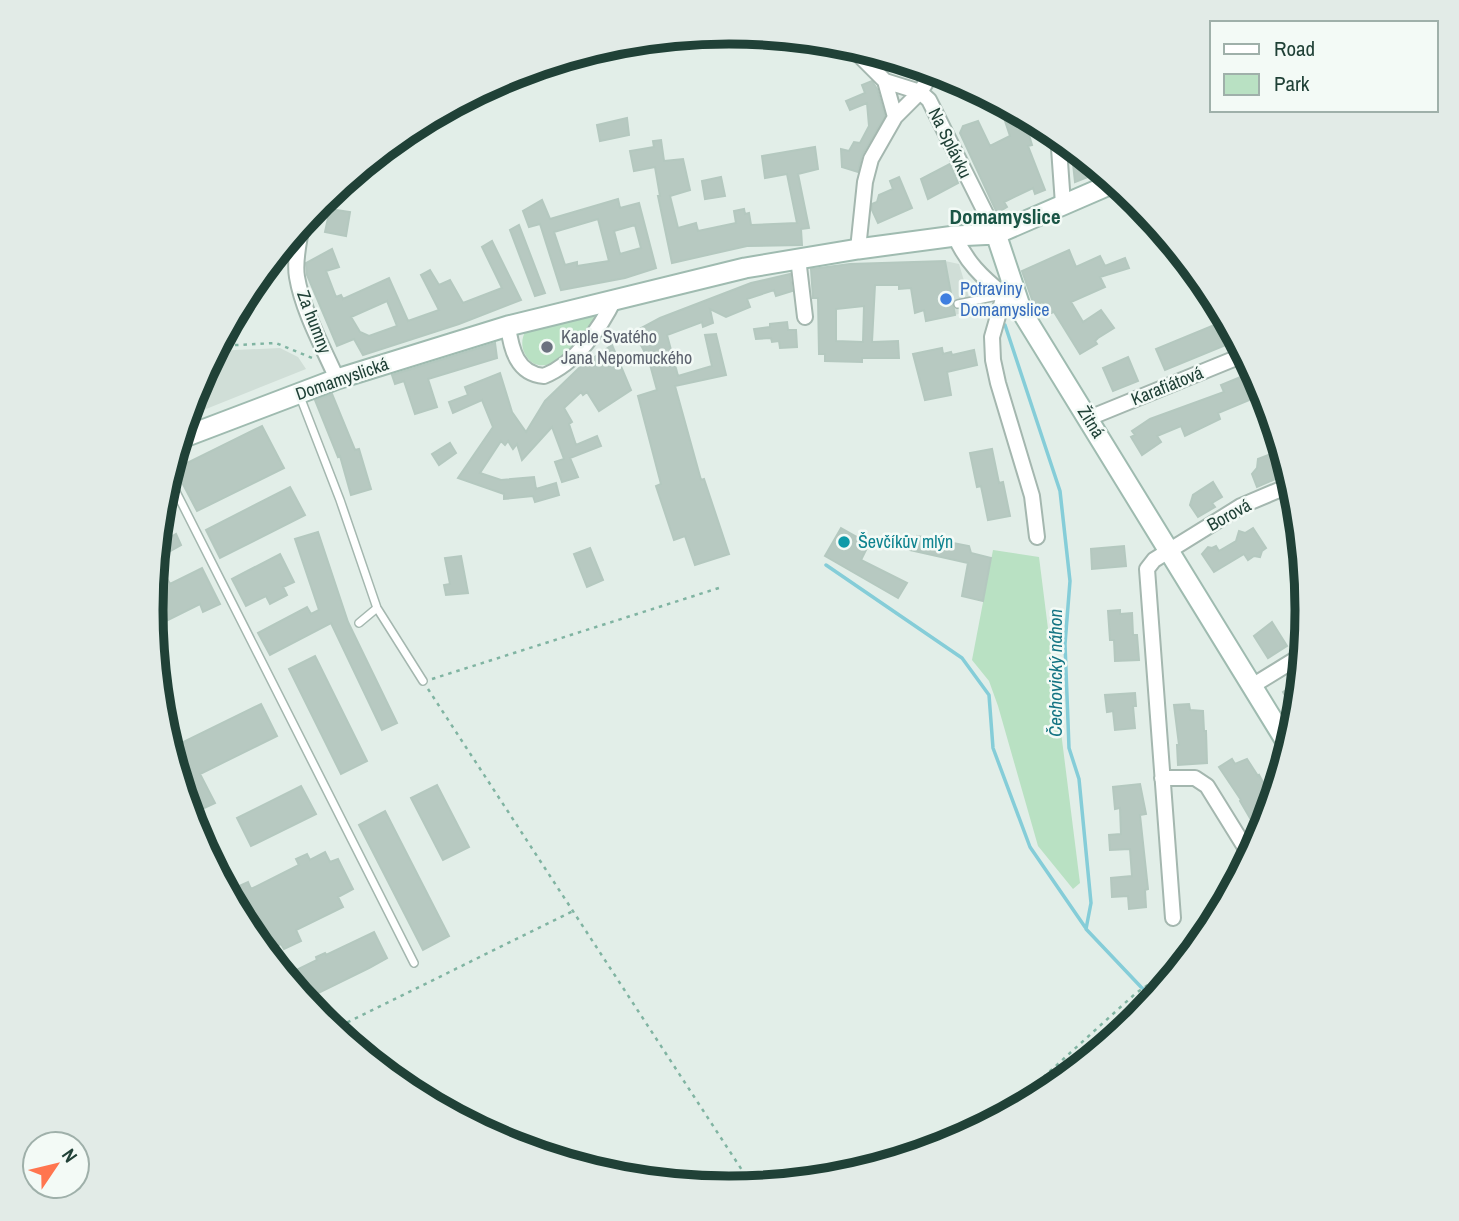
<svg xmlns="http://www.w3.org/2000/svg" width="1459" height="1221" font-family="'Archivo Narrow',sans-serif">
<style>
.built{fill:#d0ded7}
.green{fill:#b9e1c3}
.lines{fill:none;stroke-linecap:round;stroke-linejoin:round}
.stream{stroke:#85cdd8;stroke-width:3.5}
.building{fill:#b7c9c1;stroke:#b4c8bf;stroke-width:2;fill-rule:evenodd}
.lane-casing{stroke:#a4b7af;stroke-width:10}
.street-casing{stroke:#a4b7af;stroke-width:18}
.secondary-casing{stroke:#9fbbb0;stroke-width:23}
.path{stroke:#80b4a2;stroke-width:2.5;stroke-dasharray:3.5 5;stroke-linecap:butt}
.lane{stroke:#fff;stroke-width:7}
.street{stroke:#fff;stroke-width:14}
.secondary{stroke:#fff;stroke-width:19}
.shop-dot{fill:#3f7fe0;stroke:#f3faf6;stroke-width:2.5}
.worship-dot{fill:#6b7280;stroke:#f3faf6;stroke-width:2.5}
.culture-dot{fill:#0f9aa8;stroke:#f3faf6;stroke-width:2.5}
.labels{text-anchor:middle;stroke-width:5;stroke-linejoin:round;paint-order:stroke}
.street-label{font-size:18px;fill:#204137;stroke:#f3faf6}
.shop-label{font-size:18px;fill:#366cbe;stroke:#f3faf6;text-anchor:start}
.worship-label{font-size:18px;fill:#5b616d;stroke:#f3faf6;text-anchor:start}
.culture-label{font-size:18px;fill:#0d838f;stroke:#f3faf6;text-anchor:start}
.water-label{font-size:19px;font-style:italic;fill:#147483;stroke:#f3faf6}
.quarter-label{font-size:21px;font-weight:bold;fill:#1a5545;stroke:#f3faf6}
.rim{fill:none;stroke:#204137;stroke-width:9}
</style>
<rect width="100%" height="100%" fill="#e2eee8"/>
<path class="built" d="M945 261 959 264 973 311 926 321Z
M280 348 298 357 306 369 186 417 195 389 215 351Z"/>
<path class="green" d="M594 315C598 334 541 391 524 352 521 344 522 337 526 330Z
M993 550 1039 557 1080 883 1073 889 1038 846 998 706 989 681 972 660Z"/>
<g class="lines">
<path class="stream" d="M1005 325 1060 491 1070 581 1065 644 1069 748 1079 779 1091 903 1086 929 1141 987 1156 999
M826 565 962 658 989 695 993 748 1030 847 1085 927"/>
</g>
<path class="building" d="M872 81 877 89 885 116 862 155 858 172 842 167 841 149 849 151 854 142 860 143 869 126 867 103 850 110 846 101 865 93 862 85Z
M1009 106 1023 114 1032 145 1028 146 1045 190 1035 194 1033 188 1004 202 1007 207 997 213 960 133 963 126 978 121 990 146 1010 136 1004 118 1011 116Z
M627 118 629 135 600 141 597 125Z
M661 140 664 161 683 159 690 190 670 196 678 228 696 223 698 231 736 223 734 211 744 209 745 214 749 213 751 225 797 223 787 174 765 178 762 156 815 147 818 169 798 174 809 228 801 229 802 245 747 246 672 263 658 196H660L655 167 634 171 630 151 654 147 653 141Z
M1071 145 1085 157 1103 171 1075 182Z
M950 164 958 183 928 199 921 179Z
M721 177 725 196 705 199 702 181Z
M899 177 912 208 878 223 872 210V204L877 202 879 195 893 189 890 181Z
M1125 190 1139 201 1154 219 1139 225Z
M618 199 620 208 639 203 656 268 625 278 561 290 540 224 529 227 523 211 542 200 550 219ZM598 219 609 261 577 266V262L565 265 554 232ZM635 225 641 248 620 254 614 231Z
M330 209 350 212 346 236 325 232Z
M519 225 545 293 535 296 510 230Z
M492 241 521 300 459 324 363 355 354 339 337 346 307 275 306 263 332 249 339 267 326 271 336 297 341 295 343 299 389 278 408 321 439 310 421 275 430 270 439 285 450 280 463 303 502 288 482 247ZM387 301 397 326 369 336 360 332 351 317Z
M1069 250 1076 267 1100 256 1105 266 1125 258 1129 268 1100 277 1105 287 1071 302 1083 322 1101 310 1114 328 1098 338 1095 341 1097 344 1080 354 1054 312 1048 314 1043 302 1034 305 1022 271Z
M945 261 955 315 926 321 924 310 915 313 911 288 899 289V285H875L872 342 898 341 899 358H862V362L825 361V354H819L818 298H813L811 269 850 264ZM864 306 863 342 836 341V309Z
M790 274 792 291 776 296 774 290 747 299 750 307 726 317 710 309 713 323 703 327 702 322 667 335 678 376 712 366 705 335 716 334 726 375 675 386 701 480 704 479 729 554 695 565 685 536 674 540 656 486 661 484 638 396 657 390 646 350 644 351 634 332 660 318 751 283Z
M1224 321 1227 328 1231 327 1236 337 1231 339 1233 342 1165 370 1156 349Z
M787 322 788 330H796L797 347 780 348 779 341 772 342 771 338 756 339 754 329 770 327V324Z
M495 343 497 358 428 379 437 407 415 414 404 381 395 384 392 375Z
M612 345 631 390 599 411 587 392 583 395 581 392 564 408 572 422 569 424 576 445 597 436 601 446 570 458 578 477 562 482 555 462 564 459 552 427 522 460 517 444 513 449 508 441 505 445 501 441 480 473 501 480 534 477 536 489 556 483 559 495 535 502 533 496 504 499V494L458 478 493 427 482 400 453 413 449 402 468 395 465 387 500 373 512 412 526 432 545 401 580 367Z
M942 348 943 354 951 352 952 355 974 350 977 365 947 372 951 395 925 400 913 354Z
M1128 357 1138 381 1113 391 1103 368Z
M1255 371 1266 393 1218 413 1220 419 1185 436 1181 426 1157 436 1161 442 1142 455 1131 437 1135 435 1132 431 1150 419 1224 392 1221 385Z
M332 394 355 450 359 449 371 489 351 495 340 456 338 457 315 400Z
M262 426 284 468 197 511 175 469Z
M450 443 456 453 439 465 432 454Z
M992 449 999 483 1003 482 1010 516 988 520 981 486 977 487 970 453Z
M1279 451 1285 466 1277 470 1280 477 1257 487 1252 474 1257 468 1258 459Z
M1213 482 1222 497 1212 503 1215 507 1198 517 1190 505 1193 495Z
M290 487 305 515 220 558 206 530Z
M160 518 169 538 176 534 181 545 156 559Z
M841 528 869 544 861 560 907 583 898 598 825 556Z
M1253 528 1266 548 1262 551 1260 557 1254 556 1248 560 1244 554 1214 572 1202 554 1208 547 1212 548 1216 546 1219 551 1236 541 1239 531 1245 533Z
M318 532 348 622 397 723 382 730 331 623 270 655 258 633 307 607 311 614 319 610 295 539Z
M917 536 969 546 971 553 991 558 983 601 962 596 968 563 910 550Z
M1124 546 1126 566 1092 569 1091 549Z
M590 548 603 580 587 587 574 554Z
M280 554 294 582 283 587 287 595 270 604 266 596 246 606 232 579Z
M461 556 468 593 446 595 444 585 450 584 445 558Z
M156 559 170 584 202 568 220 604 203 612 200 604 152 628 150 610Z
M1120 610V614L1132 613 1133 635H1137L1139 660 1115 661 1114 640H1110L1108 611Z
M1272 622 1287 646 1268 658 1254 636Z
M315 656 367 761 341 774 289 669Z
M1302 674 1299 705 1293 709 1283 692 1292 686 1289 682Z
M1135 693 1136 706H1133L1135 728 1115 730 1113 711 1107 712 1105 695Z
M261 704 277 736 200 774 215 803 189 815 169 749Z
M1189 704 1190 710 1203 711 1204 731H1206L1207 763 1178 765 1177 745H1179L1174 705Z
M1232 759 1235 764 1247 759 1258 776 1259 775 1274 802 1250 818 1240 801 1241 800 1219 767Z
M1140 784 1146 814 1140 815 1148 889 1145 890 1146 907 1129 909 1128 896 1112 897 1111 878 1132 876 1130 849 1110 850 1109 835 1121 834 1120 808 1115 809 1113 787Z
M437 785 469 847 443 860 411 798Z
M301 786 316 814 251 846 237 818Z
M385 811 449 936 423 950 359 825Z
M325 852 330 862 338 859 353 889 338 897 343 907 296 930 301 941 284 949 281 944 274 947 272 942 261 948 248 932 236 909 243 905 238 895 241 894 237 887 248 882 251 889 299 865 296 859 307 854 310 860Z
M374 932 387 958 369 968 304 1000 284 976 317 960 316 957 325 953 326 955Z"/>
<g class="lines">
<defs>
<path id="lane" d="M958 304 1002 295
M299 394 340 500 377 608 423 681
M168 476 414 963
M359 623 377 608"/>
<path id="street" d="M848 44 885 81 895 117
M885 81 920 92 929 100 996 234
M1058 134 1063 204
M302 223C300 240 294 259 297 277 303 312 323 347 337 379
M955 236C966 262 982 277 1004 295L1010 293
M858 249 865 182 871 159 895 117 920 92 934 70
M798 258 805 317
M1004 295 992 337 993 360 998 383 1032 496 1037 537
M508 326C511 349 517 374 544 376 576 363 600 329 615 298
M1089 418 1246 354
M1252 686 1304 654
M1162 778H1195L1207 786 1251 857
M1173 918 1147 569 1154 560 1241 506 1293 484
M1192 955 1193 954"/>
<path id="secondary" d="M996 234 1022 312 1290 748
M179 439 337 379 508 326 745 268 858 249 955 236 996 234 1116 182"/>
</defs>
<use href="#lane" class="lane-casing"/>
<use href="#street" class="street-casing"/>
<use href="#secondary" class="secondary-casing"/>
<path class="path" d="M218 346 276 343 312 358
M432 679 722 587
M428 689 753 1187
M332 1030 573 911
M993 1123 1136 993 1182 962"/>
<use href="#lane" class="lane"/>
<use href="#street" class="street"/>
<use href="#secondary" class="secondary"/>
</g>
<circle class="shop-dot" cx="946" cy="299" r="7"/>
<circle class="worship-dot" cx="547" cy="347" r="7"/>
<circle class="culture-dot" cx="844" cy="542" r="7"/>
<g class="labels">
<g class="street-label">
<text transform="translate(950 143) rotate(64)" y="6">Na Splávku</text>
<text transform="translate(314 322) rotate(69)" y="6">Za humny</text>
<text transform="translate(342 379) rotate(-19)" y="6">Domamyslická</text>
<text transform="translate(1167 386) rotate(-22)" y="6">Karafiátová</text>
<text transform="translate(1091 422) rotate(58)" y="6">Žitná</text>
<text transform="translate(1229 515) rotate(-29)" y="6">Borová</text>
</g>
<g class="shop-label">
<text x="960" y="295">Potraviny<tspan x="960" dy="21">Domamyslice</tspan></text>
</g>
<g class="worship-label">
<text x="561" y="343">Kaple Svatého<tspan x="561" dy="21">Jana Nepomuckého</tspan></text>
</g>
<g class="culture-label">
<text x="858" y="548">Ševčíkův mlýn</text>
</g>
<g class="water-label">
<text transform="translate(1055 673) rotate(-90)" y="7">Čechovický náhon</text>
</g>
<g class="quarter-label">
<text x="1005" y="224">Domamyslice</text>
</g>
</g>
<path d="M0 0H1459V1221H0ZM163 610a566 566 0 1 1 1132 0a566 566 0 1 1-1132 0Z" fill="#e2ebe7" fill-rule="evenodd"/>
<path class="rim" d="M163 610a566 566 0 1 1 1132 0a566 566 0 1 1-1132 0Z"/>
<rect x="1210" y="21" width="228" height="91" fill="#f3faf6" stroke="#9fb0aa" stroke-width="2"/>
<rect x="1224" y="44" width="35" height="10" fill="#ffffff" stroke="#9fb0aa" stroke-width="2"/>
<text x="1274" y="56" font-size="21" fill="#204137">Road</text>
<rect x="1224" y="74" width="35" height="21" fill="#b9e1c3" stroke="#9fb0aa" stroke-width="2"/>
<text x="1274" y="91" font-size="21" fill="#204137">Park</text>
<g transform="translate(56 1165) rotate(55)"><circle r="33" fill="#f3faf6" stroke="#9fb0aa" stroke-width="2"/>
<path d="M0-5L12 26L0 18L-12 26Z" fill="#ff754f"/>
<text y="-10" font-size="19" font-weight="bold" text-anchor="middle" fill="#204137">N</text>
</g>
</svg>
